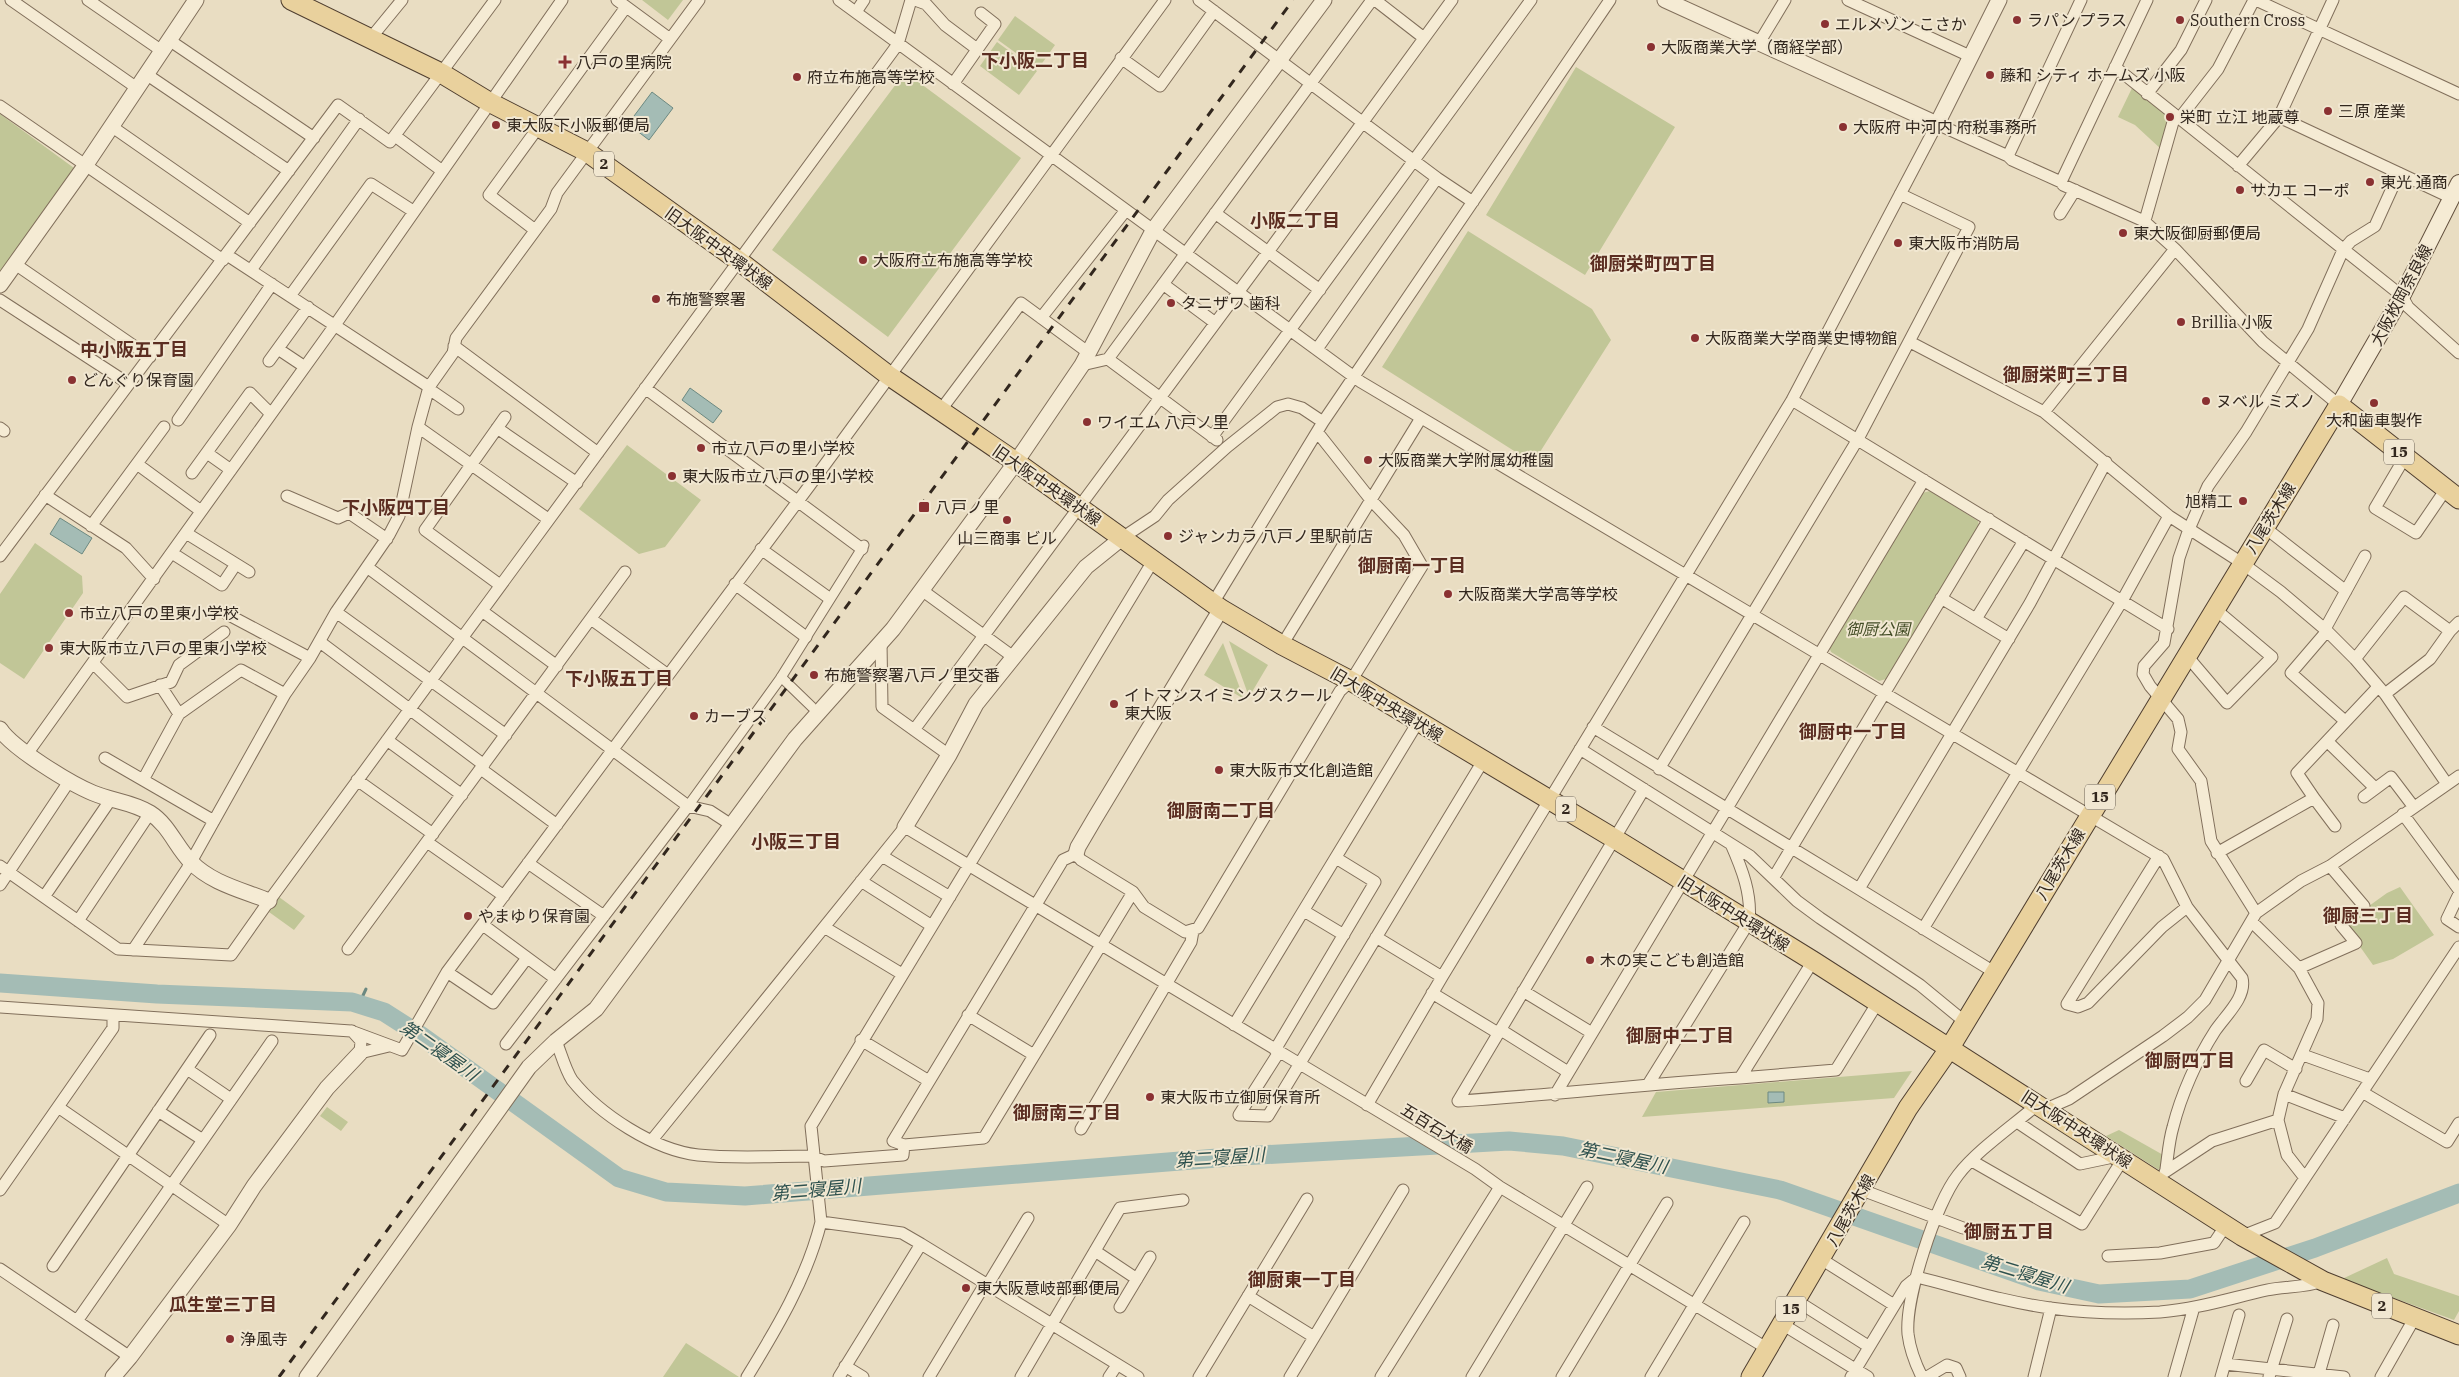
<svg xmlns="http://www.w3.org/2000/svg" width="2459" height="1377" font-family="'IBM Plex Serif','Noto Sans JP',serif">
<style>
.green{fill:#c1c697}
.water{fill:#a4bcb5;stroke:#6c8981}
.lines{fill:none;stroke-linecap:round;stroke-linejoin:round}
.stream{stroke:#6c8981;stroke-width:3}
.river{stroke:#a4bcb5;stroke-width:19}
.pedestrian-casing{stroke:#816f5b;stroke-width:11}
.minor-casing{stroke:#816f5b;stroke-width:13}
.tertiary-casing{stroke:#816f5b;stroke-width:17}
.secondary-casing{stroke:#63503e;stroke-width:18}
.primary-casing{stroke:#4f3e2f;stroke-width:21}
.pedestrian{stroke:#f5ebd4;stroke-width:9}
.minor{stroke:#f5ebd4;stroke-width:11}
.tertiary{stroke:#f5ebd4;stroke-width:15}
.secondary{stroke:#f5ebd4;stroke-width:16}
.primary{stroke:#e9d19d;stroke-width:19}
.rail{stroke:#32271e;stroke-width:3;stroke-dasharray:9 9;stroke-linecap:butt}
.poi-dot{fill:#8a3132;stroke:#f1e7d1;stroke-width:2}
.labels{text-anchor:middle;stroke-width:4;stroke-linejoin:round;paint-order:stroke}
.shield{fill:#f1e7d1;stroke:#6b6154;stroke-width:1}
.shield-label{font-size:15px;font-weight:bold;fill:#32271e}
.poi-label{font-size:16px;fill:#32271e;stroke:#f1e7d1;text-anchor:start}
.street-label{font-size:16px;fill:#32271e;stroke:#f1e7d1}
.park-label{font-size:16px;font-style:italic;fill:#434d26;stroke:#f1e7d1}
.neighbourhood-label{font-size:18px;font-weight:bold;fill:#5b2d21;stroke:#f1e7d1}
.water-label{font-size:18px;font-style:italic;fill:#2e514e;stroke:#f1e7d1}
</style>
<rect width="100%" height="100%" fill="#e9ddc2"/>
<path class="green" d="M642 0H683L668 20Z
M1015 16 1055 45 1038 69 998 40Z
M997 42 1037 71 1019 95 980 66Z
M1576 67 1675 127 1585 275 1486 215Z
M905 72 1021 158 888 337 772 250Z
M2133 86 2172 117 2162 150 2135 125 2118 117Z
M0 114 74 168 0 275Z
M1468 231 1592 309 1611 340 1533 463 1382 367Z
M627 445 701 500 665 547 639 554 579 509Z
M1930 491 1978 521 1979 526 1886 679 1879 681 1831 652 1829 647 1922 493Z
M35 543 82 576 83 593 24 679 0 663V594Z
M1229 641 1268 665 1249 697Z
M1223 643 1244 699 1204 675Z
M2400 887 2434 935 2393 959 2373 965 2344 924 2387 893Z
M279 897 305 916 294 930 269 912Z
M1912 1071 1894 1098 1642 1117 1656 1092Z
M327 1107 348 1122 341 1131 320 1116Z
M2119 1130 2165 1156 2159 1170 2106 1136Z
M2387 1258 2394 1274 2459 1296V1311L2454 1320 2342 1279Z
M686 1343 739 1377H663Z"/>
<path class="water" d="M652 92 673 108 649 140 628 124Z
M690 388 722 411 713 423 682 400Z
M60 518 92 538 82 554 50 534Z
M1768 1092H1784V1102L1768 1103Z"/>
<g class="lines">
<path class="stream" d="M359 1004 366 989"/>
<path class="river" d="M0 983 157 994 352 1002 384 1012 420 1035 619 1178 666 1192 745 1196 1242 1156 1509 1141 1563 1146 1780 1190 2039 1281 2099 1294 2190 1289 2315 1248 2459 1193"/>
<defs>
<path id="pedestrian" d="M781 677 812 707
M688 806 780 679 864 545"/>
<path id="minor" d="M11 0 137 88
M88 0 162 51
M617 0 670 39
M839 0 1361 382 2163 859 2187 907 2242 978C2247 997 2225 1016 2215 1031 2197 1059 2181 1095 2173 1127 2169 1140 2168 1155 2166 1169
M915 0 926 4 945 25 977 49
M1199 0 1437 178 1473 202
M1375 0 1424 38
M1848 0 1972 57
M2256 0 2459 94
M856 12 864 0
M370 39 402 0
M169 40 314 138
M1759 43 1785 0
M1121 58 1160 86 1214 11
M2115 67 2402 296 2408 307 2459 353
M146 74 289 171
M953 84 995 24 981 13
M2147 94 2181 50 2206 0
M0 106 223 260
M2279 117 2452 198
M2179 119 2218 69 2254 0
M111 126 250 223
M395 136 441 170
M2008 156 2081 0
M2238 166 2279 117 2333 0
M2061 182 2147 0
M1215 213 1320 290
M2060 214 2075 190
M2144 221 2146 217 2175 115
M535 230 489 195 626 7
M227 255 429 387
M15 264 150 357
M251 270 359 119
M1163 284 1214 322
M290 296 371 184 413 211
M0 300 129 384
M1041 318 1126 210
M1910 342 2044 412 2169 516 2242 563 2281 592 2327 631 2355 659 2385 694 2447 784
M454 346 598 453
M278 349 305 367
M1317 349 1437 178
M1108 359 1217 440
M269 361 308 307
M1082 365 1108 359 1372 0
M645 388 862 549
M429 389 458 409
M1792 400 2168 629
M940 411 1021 303 1089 353
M2044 412 2175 249
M178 420 272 284
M418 427 548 519
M0 428 4 431
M497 428 577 483
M1212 437 1531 0
M207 453 231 470
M2405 457 2375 508 2416 533 2446 489
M137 464 201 511
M192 473 250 393 271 414
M45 495 126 548 154 579
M287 496 338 518 349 513 387 539
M91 526 164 427
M2264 527 2346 591
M186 533 249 572
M1122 538 1155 516 1168 500 1227 447 1277 407 1288 404 1302 408 1323 422
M761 549 829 598
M172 553 222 585 236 564
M0 556 338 105 390 142 495 0
M367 567 688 806 710 811 733 826
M735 584 806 637
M500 585 425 530 505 417
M923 591 1012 656
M1941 598 2009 639
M1213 603 1323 422 1610 0
M482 611 557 666
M336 612 506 735
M227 614 310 658
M591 619 668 675
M1976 619 2024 541
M2325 629 2365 556
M2327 631 2291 673 2345 721
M320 642 484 765
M881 642 882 707 949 755
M1282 645 1421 418
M2187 656 2227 703 2272 657 2215 609
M2355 659 2404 597 2450 631
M93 663 127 697 171 682 179 665 224 632
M2385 694 2430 659 2450 631 2459 622
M179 714 241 670 285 694
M1593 727 1859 889
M914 730 1268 252 1452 0
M387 740 462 795
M2327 741 2375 788
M1580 749 1750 856 1797 901 1820 918 1920 985 1965 1022
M27 754 335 325 562 0
M105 758 214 821
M481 769 557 825
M1659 769 1858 439 1969 227 1900 194
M143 780 179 714 160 685
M357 780 433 834
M1644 789 1458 1101C1553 1095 1646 1084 1740 1078L1813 961
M2364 797 2391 777 2413 806
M2314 798 2335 826
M2403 814 2459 890
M427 842 504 896
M2217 853 2314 798 2297 773 2378 687
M882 856 950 897
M2159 856 2067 1004 2078 1007 2088 1003 2162 927 2187 907
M528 863 604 916
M0 866 118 949 231 955 269 901 898 44 911 0
M2330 866 2364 906
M1774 877 1989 519
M861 881 932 926
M0 885 70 780
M2459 894 2447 919 2459 927
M44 897 111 799
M1304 911 1344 935
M2256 913 2211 841 2201 781 2178 749 2181 732 2178 719 2150 686 2143 674 2144 666 2164 643 2179 558 2189 529 2208 486 2246 432 2308 329 2343 250 2351 241 2375 226 2399 173
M78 921 150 813
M2252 922 2299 968 2318 1003 2317 1019 2284 1094 2278 1120 2287 1155 2305 1178 2459 947
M483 925 556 979
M824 927 902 974
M1923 929 2122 601 2169 516
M1376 937 1442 977
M348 949 625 572
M133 950 187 869 285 694 310 658 336 612 389 535 399 516 418 427 429 387 453 353 456 338 551 209 557 193 699 0
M2299 968 2356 943 2341 925
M447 972 493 1003 527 958
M1994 972 1859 889 2030 603 2106 462
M1523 991 1592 1033
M1432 993 1498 1033
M0 1007 351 1031 402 1050 447 972 810 485 1165 0
M968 1015 1034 1055
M1234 1025 1418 722
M1501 1030 1568 1072
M352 1031 361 1041 360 1053 389 1046
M861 1040 929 1081
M556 1041C561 1053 565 1069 572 1080 599 1114 654 1150 698 1155 736 1159 775 1156 812 1156L824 1161 903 1155 904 1145 984 1138 1133 892
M506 1044 688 806
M1275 1050 1375 882 1336 858
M1279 1052 1239 1115 1268 1116 1483 761
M2303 1055 2370 1079
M187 1069 231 1099
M1740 1078 1836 1070 1878 1002
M2246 1081 2264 1050 2296 1069
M1649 1083 1749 922C1752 894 1742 869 1731 844
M2362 1092 2447 1142 2459 1123
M2284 1094 2345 1118
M1555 1095 1924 480
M1367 1105 1442 977 1792 400 1937 124 2008 156 2012 160 2061 182 2063 185 2144 221 2175 249 2263 342 2339 405
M58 1107 229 1225
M2046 1109 2069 1099 2163 1036 2188 1017 2205 1000 2256 913 2301 881 2330 866 2459 776
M158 1111 203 1140
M2017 1122 2080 1164 2118 1156
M1081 1129 1191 942 1193 931
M652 1140 905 827 1475 1169 1500 1187 1768 1349
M904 1145 893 1141 1063 860 1076 854 1081 860 1133 892 1144 907 1185 932 1198 928 1340 691 1351 681 1422 566 1404 535 1371 500 1318 433
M1972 1161 2082 1224 2123 1159
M2165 1172 2212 1141 2278 1120
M0 1190 113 1028V1016
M1862 1190 1963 1228
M821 1222 902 1233 921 1244
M2242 1236 2275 1223 2305 1178
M1095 1251 1137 1279
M2108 1256 2160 1253 2214 1243 2226 1225
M1821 1259 1894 1305
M53 1266 210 1035
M0 1269 130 1357
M1917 1277C1961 1288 2005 1302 2050 1308 2086 1313 2124 1314 2160 1312 2197 1309 2231 1298 2267 1290 2286 1286 2304 1288 2323 1281
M987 1286 1028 1218
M1248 1296 1314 1337
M1797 1301 1868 1346
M1120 1307 1150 1257
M77 1321 272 1041
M1782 1324 1868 1377
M2225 1364 2344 1377
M845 1366 863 1377
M747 1377C777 1328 807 1278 821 1222L811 1126 1153 561
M839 1377 921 1244 1138 1377
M929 1377 985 1284
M1021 1377 1120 1208 1183 1200
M1109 1377 1117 1365
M1199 1377 1307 1199
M1290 1377 1403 1190
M1381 1377 1500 1187
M1472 1377 1587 1187
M1562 1377 1667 1203
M1651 1377 1744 1222
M1851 1377 1906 1286 1917 1277
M1922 1377C1915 1363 1910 1350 1908 1334 1905 1298 1936 1203 1958 1175 1977 1150 2014 1125 2038 1104
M1927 1377 1947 1365 1956 1368 1960 1377
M2034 1377 2051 1308
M2174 1377 2194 1307
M2221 1377 2239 1315
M2269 1377 2287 1319
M2318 1377 2333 1325
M2381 1377 2414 1319"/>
<path id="tertiary" d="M1665 0 1937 124 1999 0
M0 285 85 166 196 0
M0 729C12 748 71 784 93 793 112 801 133 802 150 813 169 825 176 847 191 862 211 883 242 890 269 901
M905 827 949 755 976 704 1086 567 1122 538
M1076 854 1078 847 1095 818 1221 609
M113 1377 130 1357 229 1225 254 1186 327 1088 360 1053
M307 1377 529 1067 556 1041 596 1009 795 739 893 629 1016 462 1082 365 1154 229 1324 0"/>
<path id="secondary" d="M2339 405 2402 296 2459 183"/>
<path id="primary" d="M291 0 441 73 489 102 587 152 739 261 888 375 1016 462 1221 609 1282 645 1351 681 1615 839 1813 961 2242 1236 2323 1281 2459 1335
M1751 1377 1908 1108 1949 1049 2339 405 2459 499"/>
</defs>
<use href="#pedestrian" class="pedestrian-casing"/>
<use href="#minor" class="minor-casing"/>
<use href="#tertiary" class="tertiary-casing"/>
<use href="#secondary" class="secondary-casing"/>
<use href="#primary" class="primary-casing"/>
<use href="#pedestrian" class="pedestrian"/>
<use href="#minor" class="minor"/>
<use href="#tertiary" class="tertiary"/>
<use href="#secondary" class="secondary"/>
<use href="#primary" class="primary"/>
<path class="rail" d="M279 1377 1293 0"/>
</g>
<g class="poi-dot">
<circle cx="2017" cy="20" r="5"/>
<circle cx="2180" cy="20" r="5"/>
<circle cx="1825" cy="24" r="5"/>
<circle cx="1651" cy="47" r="5"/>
<path d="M562.5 54.5h5v5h5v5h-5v5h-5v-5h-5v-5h5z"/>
<circle cx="1990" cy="75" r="5"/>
<circle cx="797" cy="77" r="5"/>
<circle cx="2328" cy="111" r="5"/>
<circle cx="2170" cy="117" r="5"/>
<circle cx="496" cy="125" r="5"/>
<circle cx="1843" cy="127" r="5"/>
<circle cx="2370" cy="182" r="5"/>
<circle cx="2240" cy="190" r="5"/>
<circle cx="2123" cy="233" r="5"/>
<circle cx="1898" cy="243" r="5"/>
<circle cx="863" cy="260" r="5"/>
<circle cx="656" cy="299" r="5"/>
<circle cx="1171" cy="303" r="5"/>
<circle cx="2181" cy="322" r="5"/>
<circle cx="1695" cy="338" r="5"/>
<circle cx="72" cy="380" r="5"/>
<circle cx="2206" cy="401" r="5"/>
<circle cx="2374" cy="403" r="5"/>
<circle cx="1087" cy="422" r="5"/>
<circle cx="701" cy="448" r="5"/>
<circle cx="1368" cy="460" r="5"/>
<circle cx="672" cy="476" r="5"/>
<circle cx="2243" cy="501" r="5"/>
<rect x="918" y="501" width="12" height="12" rx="2.5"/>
<circle cx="1007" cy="520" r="5"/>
<circle cx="1168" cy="536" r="5"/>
<circle cx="1448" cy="594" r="5"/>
<circle cx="69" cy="613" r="5"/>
<circle cx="49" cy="648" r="5"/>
<circle cx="814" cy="675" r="5"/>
<circle cx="1114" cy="704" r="5"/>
<circle cx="694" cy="716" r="5"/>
<circle cx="1219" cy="770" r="5"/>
<circle cx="468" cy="916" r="5"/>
<circle cx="1590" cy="960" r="5"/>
<circle cx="1150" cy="1097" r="5"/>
<circle cx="966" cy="1288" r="5"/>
<circle cx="230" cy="1339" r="5"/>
</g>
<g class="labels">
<g class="shield">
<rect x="594" y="151.5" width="20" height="25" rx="4"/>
<rect x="2384" y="439.5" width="30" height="25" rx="4"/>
<rect x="2085" y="784.5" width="30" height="25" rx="4"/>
<rect x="1556" y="796.5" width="20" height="25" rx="4"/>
<rect x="2372" y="1293.5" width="20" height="25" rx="4"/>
<rect x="1776" y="1296.5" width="30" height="25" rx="4"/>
</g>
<g class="shield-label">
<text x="604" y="169">2</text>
<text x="2399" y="457">15</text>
<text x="2100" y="802">15</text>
<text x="1566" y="814">2</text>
<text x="2382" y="1311">2</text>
<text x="1791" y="1314">15</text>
</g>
<g class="poi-label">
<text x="2027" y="26">ラパン プラス</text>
<text x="2190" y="26">Southern Cross</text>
<text x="1835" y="30">エルメゾン こさか</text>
<text x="1661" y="53">大阪商業大学（商経学部）</text>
<text x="576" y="68">八戸の里病院</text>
<text x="2000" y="81">藤和 シティ ホームズ 小阪</text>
<text x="807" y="83">府立布施高等学校</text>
<text x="2338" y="117">三原 産業</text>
<text x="2180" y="123">栄町 立江 地蔵尊</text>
<text x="506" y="131">東大阪下小阪郵便局</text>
<text x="1853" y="133">大阪府 中河内 府税事務所</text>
<text x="2380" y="188">東光 通商</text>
<text x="2250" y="196">サカエ コーポ</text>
<text x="2133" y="239">東大阪御厨郵便局</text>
<text x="1908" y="249">東大阪市消防局</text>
<text x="873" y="266">大阪府立布施高等学校</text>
<text x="666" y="305">布施警察署</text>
<text x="1181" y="309">タニザワ 歯科</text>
<text x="2191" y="328">Brillia 小阪</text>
<text x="1705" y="344">大阪商業大学商業史博物館</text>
<text x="82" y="386">どんぐり保育園</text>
<text x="2216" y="407">ヌベル ミズノ</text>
<text x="2374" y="426" text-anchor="middle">大和歯車製作</text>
<text x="1097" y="428">ワイエム 八戸ノ里</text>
<text x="711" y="454">市立八戸の里小学校</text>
<text x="1378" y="466">大阪商業大学附属幼稚園</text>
<text x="682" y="482">東大阪市立八戸の里小学校</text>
<text x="2233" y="507" text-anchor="end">旭精工</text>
<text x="935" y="513">八戸ノ里</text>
<text x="1178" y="542">ジャンカラ 八戸ノ里駅前店</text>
<text x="1007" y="544" text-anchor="middle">山三商事 ビル</text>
<text x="1458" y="600">大阪商業大学高等学校</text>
<text x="79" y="619">市立八戸の里東小学校</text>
<text x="59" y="654">東大阪市立八戸の里東小学校</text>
<text x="824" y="681">布施警察署八戸ノ里交番</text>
<text x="1124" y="701">イトマンスイミングスクール<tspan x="1124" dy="18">東大阪</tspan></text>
<text x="704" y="722">カーブス</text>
<text x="1229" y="776">東大阪市文化創造館</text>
<text x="478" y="922">やまゆり保育園</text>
<text x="1600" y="966">木の実こども創造館</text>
<text x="1160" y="1103">東大阪市立御厨保育所</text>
<text x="976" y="1294">東大阪意岐部郵便局</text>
<text x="240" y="1345">浄風寺</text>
</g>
<g class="street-label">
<text transform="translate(719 248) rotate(36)" y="6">旧大阪中央環状線</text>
<text transform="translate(2401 295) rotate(-62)" y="6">大阪枚岡奈良線</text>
<text transform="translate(1047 485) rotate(35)" y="6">旧大阪中央環状線</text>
<text transform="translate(2270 518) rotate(-58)" y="6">八尾茨木線</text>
<text transform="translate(1387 704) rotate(31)" y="6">旧大阪中央環状線</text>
<text transform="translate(2060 864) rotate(-59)" y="6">八尾茨木線</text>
<text transform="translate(1734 913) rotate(32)" y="6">旧大阪中央環状線</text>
<text transform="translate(1437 1128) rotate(31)" y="6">五百石大橋</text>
<text transform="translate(2077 1129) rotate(33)" y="6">旧大阪中央環状線</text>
<text transform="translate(1850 1210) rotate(-60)" y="6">八尾茨木線</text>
</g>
<g class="park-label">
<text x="1878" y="635">御厨公園</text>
</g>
<g class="neighbourhood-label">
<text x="1035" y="67">下小阪二丁目</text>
<text x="1295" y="227">小阪二丁目</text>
<text x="1653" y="270">御厨栄町四丁目</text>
<text x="134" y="356">中小阪五丁目</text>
<text x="2066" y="381">御厨栄町三丁目</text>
<text x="396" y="514">下小阪四丁目</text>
<text x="1412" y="572">御厨南一丁目</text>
<text x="619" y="685">下小阪五丁目</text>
<text x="1853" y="738">御厨中一丁目</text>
<text x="1221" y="817">御厨南二丁目</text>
<text x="796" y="848">小阪三丁目</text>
<text x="2368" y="922">御厨三丁目</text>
<text x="1680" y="1042">御厨中二丁目</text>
<text x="2190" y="1067">御厨四丁目</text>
<text x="1067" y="1119">御厨南三丁目</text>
<text x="2009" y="1238">御厨五丁目</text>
<text x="1302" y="1286">御厨東一丁目</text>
<text x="223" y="1311">瓜生堂三丁目</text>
</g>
<g class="water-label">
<text transform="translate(439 1051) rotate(35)" y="6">第二寝屋川</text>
<text transform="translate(1220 1158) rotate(-4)" y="6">第二寝屋川</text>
<text transform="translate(1623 1158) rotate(12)" y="6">第二寝屋川</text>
<text transform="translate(816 1190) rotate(-5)" y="6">第二寝屋川</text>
<text transform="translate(2025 1274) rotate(17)" y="6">第二寝屋川</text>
</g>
</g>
</svg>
